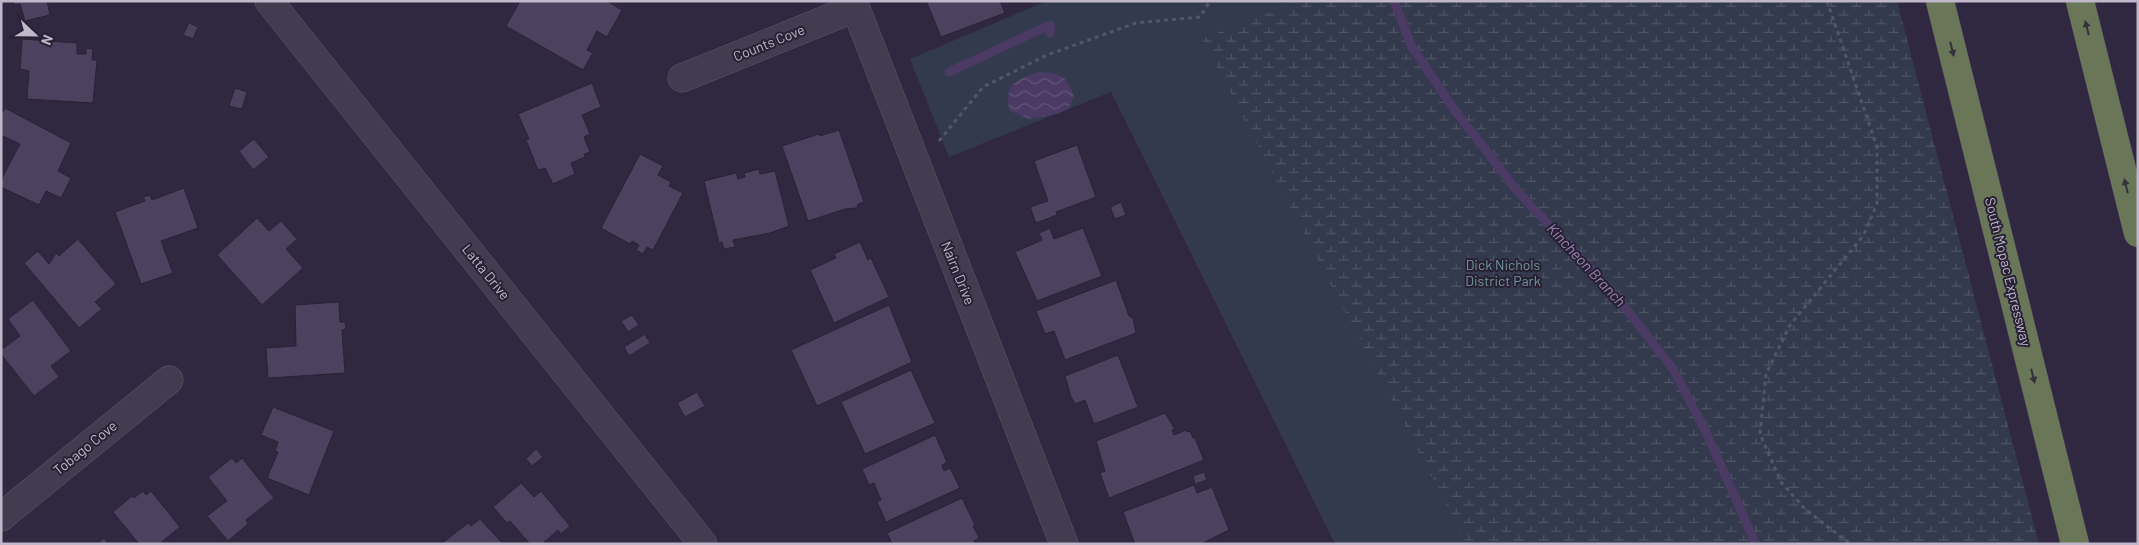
<svg xmlns="http://www.w3.org/2000/svg" width="2139" height="545" font-family="Barlow,sans-serif">
<style>
.green{fill:#333a4d}
.wetland{fill:url(#wetland-marsh)}
.water{fill:url(#water-waves)}
.lines{fill:none;stroke-linecap:round;stroke-linejoin:round}
.stream{stroke:#4a3a64;stroke-width:9}
.building{fill:#4c415e;stroke:#2a2237}
.minor-casing{stroke:#5e566a;stroke-width:29}
.highway-casing{stroke:#4b4357;stroke-width:29}
.path{stroke:#545569;stroke-width:3;stroke-dasharray:4 4;stroke-linecap:butt}
.minor{stroke:#433b50;stroke-width:28}
.highway{stroke:#697658;stroke-width:28}
.oneway{fill:#35313c}
.labels{text-anchor:middle;stroke-width:4;stroke-linejoin:round;paint-order:stroke}
.street-label{font-size:14px;fill:#c0b8ca;stroke:#282035}
.park-label{font-size:14px;fill:#70999a;stroke:#282035}
.water-label{font-size:15px;font-style:italic;fill:#9987b5;stroke:#282035}
</style>
<defs>
<pattern id="wetland-marsh" width="20" height="14" patternUnits="userSpaceOnUse" patternTransform="scale(1.25)"><rect width="20" height="14" fill="#333a4d"/><path d="M1 5h8M5 5V1M11 12h8M15 12V8" fill="none" stroke="#4f5465"/></pattern>
<pattern id="water-waves" width="16" height="10" patternUnits="userSpaceOnUse" patternTransform="scale(1.25)"><rect width="16" height="10" fill="#4a3a64"/><path d="M0 5q4-4 8 0t8 0" fill="none" stroke="#625479"/></pattern>
</defs>
<rect width="100%" height="100%" fill="#302740"/>
<path class="green" d="M1047 1H1897L1702 544H1335L1111 92 949 157 910 59Z"/>
<path class="wetland" d="M1299 1H1897L2039 544H1467L1202 39Z"/>
<path class="water" d="M1038 72C1060 73 1067 75 1074 97L1068 109 1057 114 1029 119 1010 111C1003 85 1015 80 1038 72Z"/>
<g class="lines">
<path class="stream" d="M1394 1 1412 47 1453 108 1518 192 1617 297 1673 369 1706 432 1756 544
M949 72 1050 25V33"/>
</g>
<path class="building" d="M13 1H47L50 15 25 21 20 4 14 5Z
M520 1H607L622 10 607 37 597 31 587 50 593 53 583 70 506 26Z
M931 1H1000L1005 13 941 37 927 3Z
M189 23 198 27 193 39 183 35Z
M22 39 77 43V54H86V48L93 49 92 60H97L93 103 27 99 29 71 20 69Z
M592 83 601 107 582 115 590 134 584 137 590 152 584 154 585 157 571 163 575 174 553 184 545 168 538 170 526 140 529 139 518 114Z
M235 88 247 92 242 109 229 106Z
M5 108 71 143 58 171 71 178 61 198 46 191 39 205 1 187V180L20 144 1 135V115Z
M839 130 864 202 858 204 857 208 845 209 808 221 782 146 819 134 820 136Z
M254 139 269 157 253 170 239 151Z
M1077 145 1096 197 1056 212 1057 215 1036 223 1030 207 1048 201 1034 161Z
M640 154 663 166 658 175 671 182 669 186 683 193 653 250 647 247 643 254 636 250 639 245 632 241 630 244 601 228Z
M759 169 760 174 775 171 789 226 770 233 733 240 735 247 724 249 722 242 719 243 704 181 736 173 738 179 745 177 744 173Z
M184 188 198 228 161 241 173 273 141 284 115 212 145 201 143 197 150 195 152 200Z
M1121 202 1126 215 1115 219 1110 207Z
M257 218 269 231 281 221 297 239 286 249 303 268 262 305 217 255Z
M1050 228 1054 239 1083 228 1102 276 1037 301 1015 252 1042 240 1039 233Z
M78 239 116 284 95 302 102 309 79 328 24 263 38 251 49 264 56 253 59 256Z
M860 242 868 260 871 258 889 297 834 323 810 270 836 258 834 254Z
M1116 280 1129 316 1133 318 1136 333 1065 360 1054 331 1045 334 1036 311Z
M33 300 71 351 51 366 59 377 34 396 1 354V350L20 336 8 319Z
M339 302 340 322H345L346 329 342 330 345 373 268 378 266 348 296 346 295 305Z
M889 305 912 362 817 406 791 350Z
M632 315 639 325 628 332 621 321Z
M645 334 650 343 629 356 624 347Z
M1118 355 1138 407 1094 424 1085 400 1075 404 1071 397 1065 376Z
M911 370 935 423 865 454 841 402Z
M697 392 705 406 685 417 677 403Z
M273 407 334 431 309 495 267 478 278 452 275 451 278 442 261 435Z
M1165 413 1175 429 1172 430 1174 435 1186 430 1187 432 1190 431 1193 438H1195L1204 460 1109 498 1100 473 1105 471 1096 441Z
M935 435 947 462 942 465 944 471 950 468 960 488 886 522 877 502 881 500 874 483 869 485 862 469Z
M536 449 543 457 532 466 526 459Z
M232 458 236 463 242 458 274 498 246 520 248 524 228 541 207 516 227 501 208 477Z
M1204 472 1207 480 1195 484 1193 476Z
M521 483 534 497 541 491 570 526 561 534 558 530 542 544H530L510 521 507 523 493 507Z
M1194 485 1197 493 1212 487 1229 530 1201 544H1135L1123 512Z
M143 491 146 495 151 491 180 527 159 544H139L113 512 132 496 134 498Z
M962 498 975 525 973 526 979 538 974 541 976 544H892L887 533Z
M480 519 503 544H441L468 523 471 526Z
M104 538 108 544H97Z"/>
<g class="lines">
<defs>
<path id="minor" d="M269 1 703 544
M853 1 1064 544
M682 78 855 8
M1 517 169 380"/>
<path id="highway" d="M1940 1 2075 544
M2080 1 2138 233"/>
</defs>
<use href="#minor" class="minor-casing"/>
<use href="#highway" class="highway-casing"/>
<path class="path" d="M1827 1 1877 147V204L1863 236 1790 325 1766 374 1760 434 1781 482 1805 509 1850 544
M939 141 983 87 1047 55 1136 23 1200 17 1210 1"/>
<use href="#minor" class="minor"/>
<use href="#highway" class="highway"/>
</g>
<defs><path id="oneway-solid" d="M-6-.8H1V-3.2L6.5 0L1 3.2V.8H-6Z" transform="scale(1.25)"/></defs>
<g class="oneway">
<use href="#oneway-solid" transform="translate(2087 28) rotate(-104)"/>
<use href="#oneway-solid" transform="translate(1952 49) rotate(76)"/>
<use href="#oneway-solid" transform="translate(2126 186) rotate(-104)"/>
<use href="#oneway-solid" transform="translate(2033 376) rotate(76)"/>
</g>
<g class="labels">
<g class="street-label">
<text transform="translate(769 43) rotate(-22)" y="5">Counts Cove</text>
<text transform="translate(486 272) rotate(51)" y="5">Latta Drive</text>
<text transform="translate(2008 272) rotate(76)" y="5">South Mopac Expressway</text>
<text transform="translate(958 273) rotate(68)" y="5">Nairn Drive</text>
<text transform="translate(85 448) rotate(-39)" y="5">Tobago Cove</text>
</g>
<g class="park-label">
<text x="1503" y="270">Dick Nichols<tspan x="1503" dy="16">District Park</tspan></text>
</g>
<g class="water-label">
<text transform="translate(1586 265) rotate(47)" y="5">Kincheon Branch</text>
</g>
</g>
<rect width="2139" height="545" fill="none" stroke="#c0b8ca" stroke-width="5"/>
<g transform="translate(35 35) rotate(112)" stroke="#282035" stroke-width="4" paint-order="stroke">
<path d="M0-4L9 19L0 12L-9 19Z" fill="#c0b8ca"/>
<text y="-8" font-size="14" font-weight="bold" text-anchor="middle" fill="#c0b8ca">N</text>
</g>
</svg>
